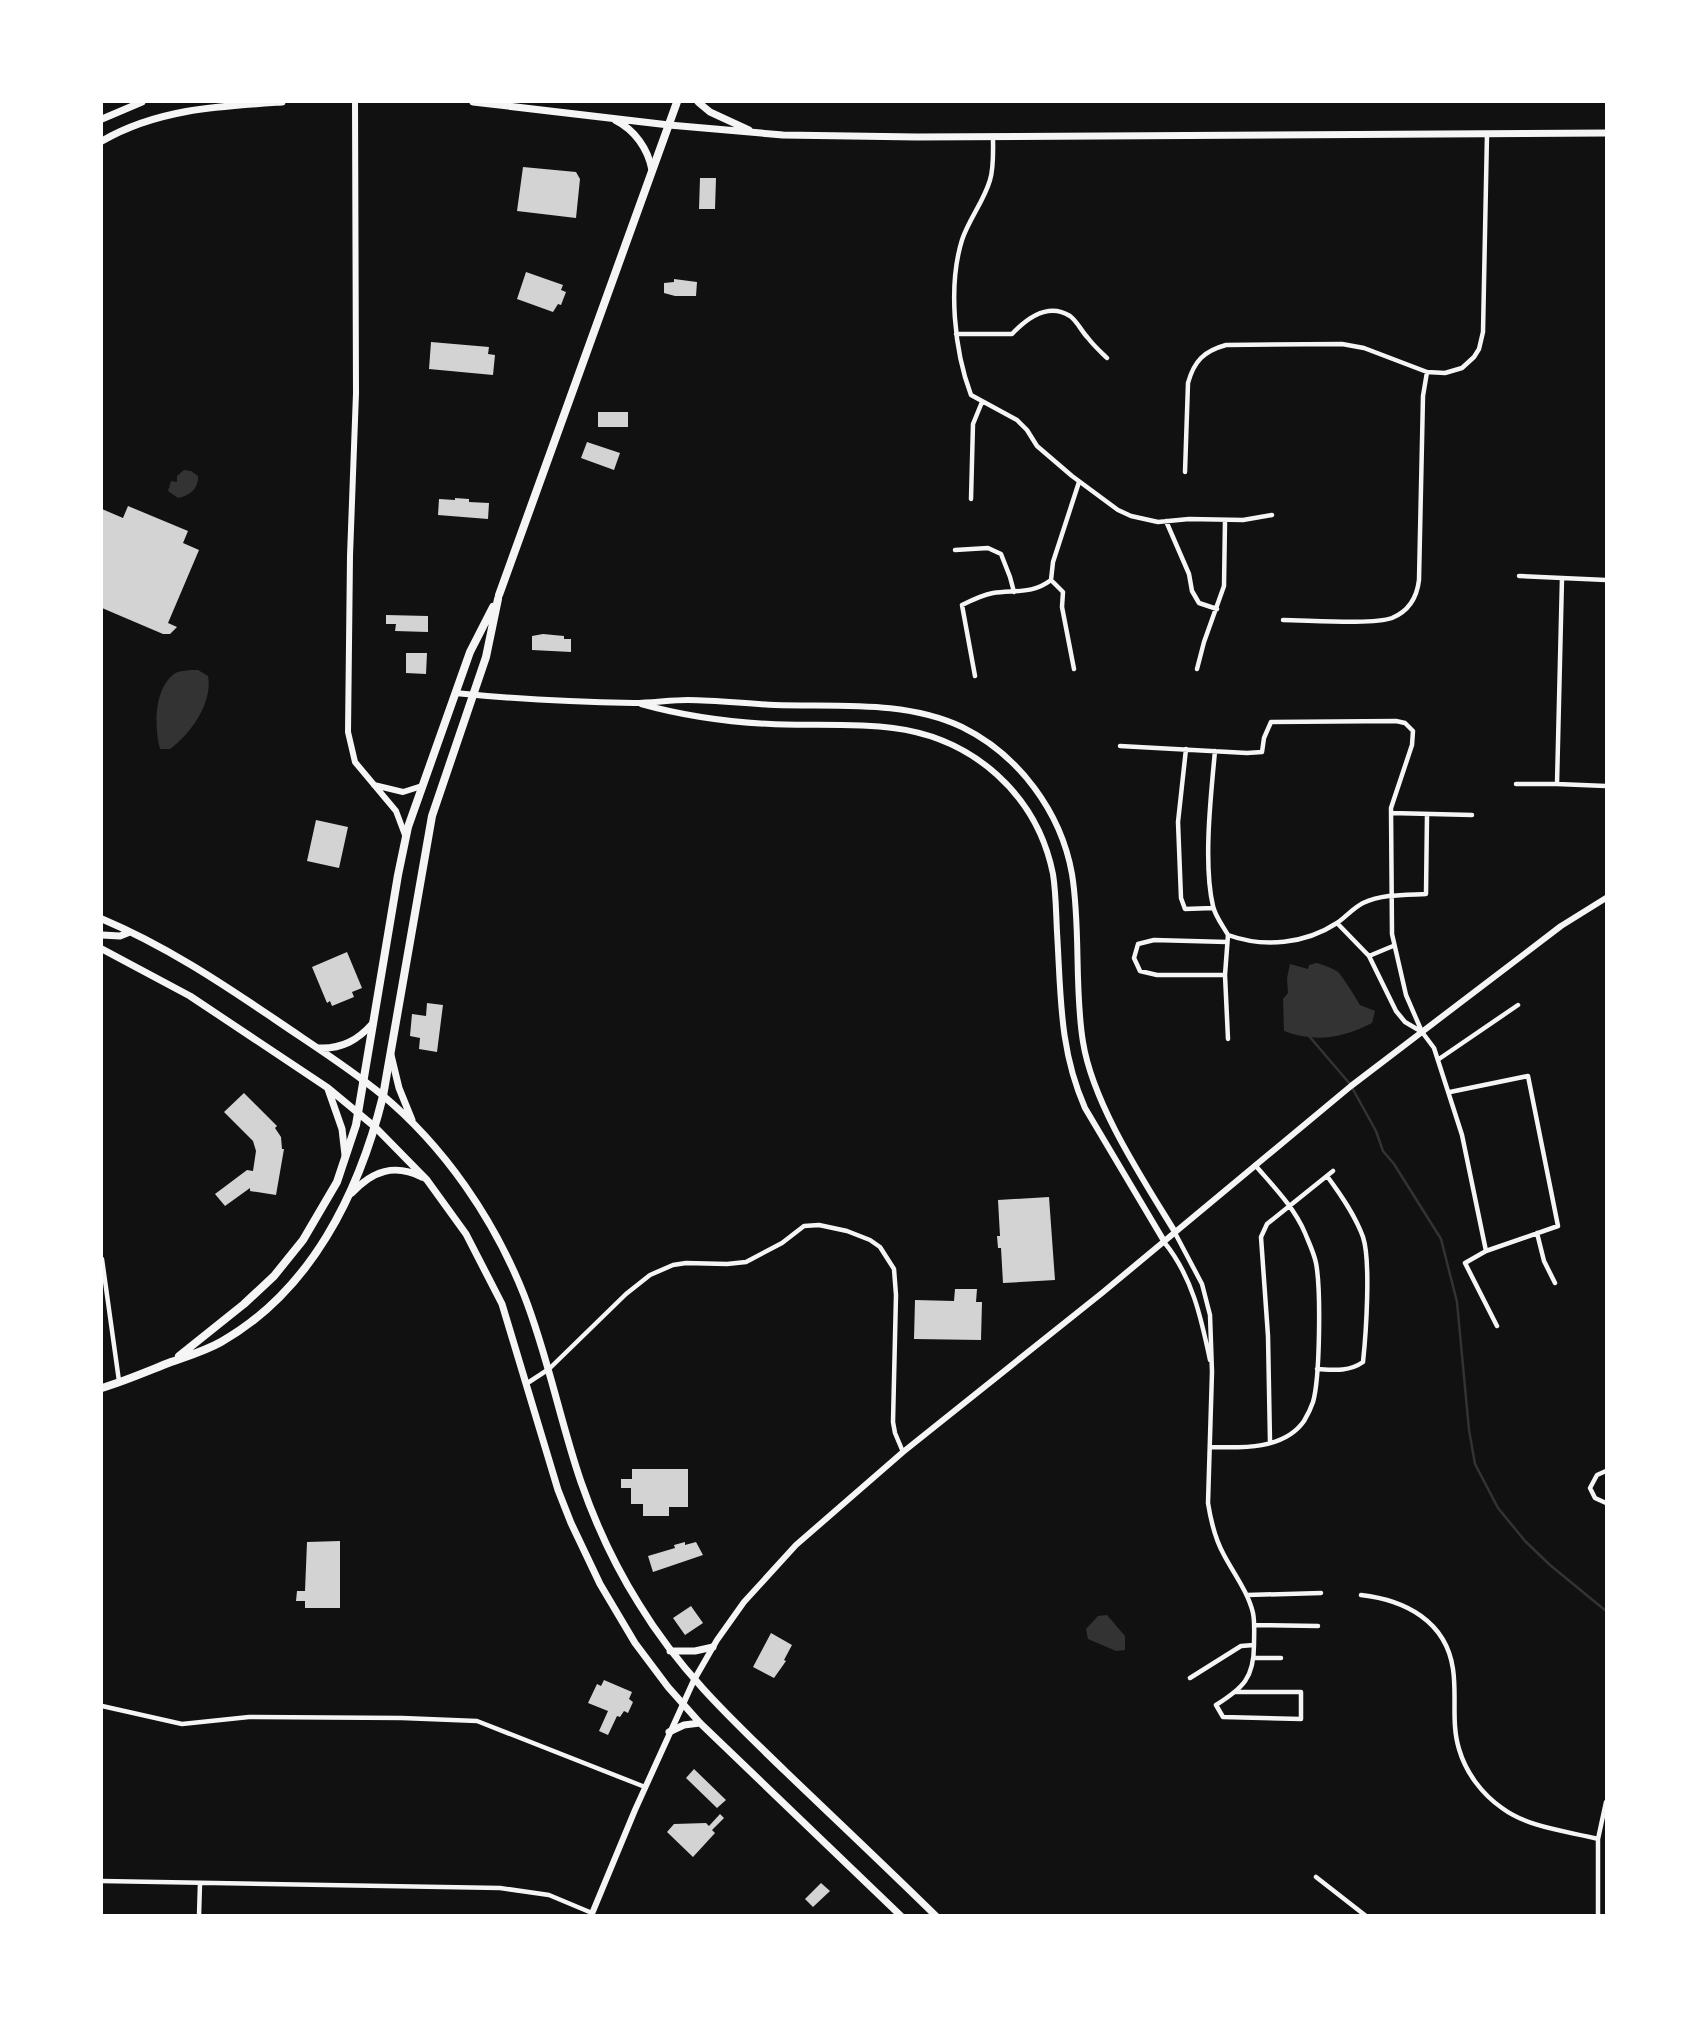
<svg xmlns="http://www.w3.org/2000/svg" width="1708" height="2017" font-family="Lato,sans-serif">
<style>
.water{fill:#333}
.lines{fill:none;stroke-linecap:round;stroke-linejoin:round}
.stream{stroke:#333;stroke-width:2.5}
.building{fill:#d3d3d3}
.minor{stroke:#f5f5f5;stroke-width:4.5}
.tertiary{stroke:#f5f5f5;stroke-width:6}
.secondary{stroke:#f5f5f5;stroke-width:7}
.primary{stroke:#f5f5f5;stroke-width:7}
.trunk{stroke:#f5f5f5;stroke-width:8}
</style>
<rect width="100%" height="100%" fill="#111"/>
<path class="water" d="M184 470 191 471 198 476C199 488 190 496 178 498L168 491 171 481 177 482V476Z
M190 670H198L208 676C213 702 191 734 170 749H160C154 727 154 689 174 674 178 671 184 671 190 670Z
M1317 963C1323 965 1333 968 1338 972 1341 974 1358 1001 1360 1005L1375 1011 1372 1023C1343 1038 1315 1043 1284 1031L1283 999 1288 993 1287 978 1290 964 1308 969 1309 965Z
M1107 1615 1125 1636V1650L1116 1651 1088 1639 1086 1629 1098 1616Z"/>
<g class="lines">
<path class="stream" d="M1309 1036 1350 1084 1376 1131 1383 1151 1394 1164 1441 1239 1457 1302 1469 1430 1475 1464 1498 1508 1525 1541 1550 1565 1606 1611"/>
</g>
<path class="building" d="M523 167 576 172 580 179 576 218 517 211Z
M700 178H716L715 209H699Z
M526 272 563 285 561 290 566 292 561 305 558 304 553 312 517 299Z
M674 279 697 282 696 296H675L664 293V283L674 282Z
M431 342 489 347 488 354 495 355 493 375 429 369Z
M598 412H628V427H598Z
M587 442 620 453 614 470 581 458Z
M455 498 469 499V502L489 503 488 519 438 515 439 499 455 500Z
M128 506 188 531 183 543 199 550 168 623 177 627 170 634H163L102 608V509L123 518Z
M386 615 428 616V632L395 631 396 624H386Z
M543 634 564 636V639H571V652L532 650V636Z
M406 653H427L426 674 406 673Z
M316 820 348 827 339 868 307 861Z
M347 952 362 988 352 992 354 997 332 1006 330 1001 327 1003 312 967Z
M427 1003 443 1005 437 1052 419 1049 420 1038 410 1036 412 1014 426 1016Z
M244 1093 277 1126 275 1128 281 1137 282 1149H284L276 1195 250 1191V1188L225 1206 215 1194 247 1170 253 1171 256 1151 253 1141 224 1112Z
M1049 1197 1055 1280 1003 1283 1001 1248H998L997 1236H1000L998 1200Z
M955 1289H977L976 1302H982L981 1340 914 1339 915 1300 954 1301Z
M632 1469H688V1507H669V1516H643V1504H631V1488H621V1479H632Z
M340 1541V1608H305V1601H296L297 1591H305L307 1542Z
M685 1542V1545L696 1542 703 1555 653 1572 648 1556 675 1548 674 1545Z
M691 1606 703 1623 685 1635 673 1618Z
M771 1633 792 1645 784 1660 786 1661 774 1678 753 1667Z
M604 1680 632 1692 629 1699 633 1702 628 1713 624 1711 620 1717 617 1716 608 1735 599 1731 608 1711 588 1703 597 1684 601 1686Z
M694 1769 726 1800 717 1808 686 1778Z
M720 1814 724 1818 712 1830 715 1833 693 1857 667 1832 674 1824 706 1823 709 1826Z
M821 1883 830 1891 813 1907 805 1899Z"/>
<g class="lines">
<path class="minor" d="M993 137C993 151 994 167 990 180 984 201 969 219 962 240 948 285 954 350 971 395L1017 420 1027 430 1037 446 1072 476 1118 510 1131 516 1158 522 1189 519 1243 520 1272 515
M956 334H1012C1027 318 1048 302 1070 316 1077 321 1082 332 1088 338 1094 346 1101 352 1107 358
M1185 472 1188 383C1194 361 1204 351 1226 345L1342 344 1364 348 1427 372 1445 373 1462 368 1474 357 1479 349 1483 332 1487 134
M971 499 973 424 982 402
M1166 521 1189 574 1192 591 1199 603 1217 609
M955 550 988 548 1001 554 1010 577 1014 592
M1519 576 1562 578
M1051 580 1063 592 1062 607 1074 669
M1606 580 1562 578 1557 784 1606 786
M1283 620C1307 620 1373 625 1392 618 1409 611 1417 597 1419 580L1423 396 1427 372
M1197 669 1204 642 1224 586 1225 521
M975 676 962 605C972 600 982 595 993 593 1015 590 1033 594 1051 580L1053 562 1079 482
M1120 746 1247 753 1262 752 1264 738 1271 722 1396 721 1405 723 1413 731 1412 745 1391 808 1392 934 1406 995 1422 1032
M1186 749 1178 822 1181 898 1185 909 1213 908
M1215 751C1211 794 1203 864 1213 906 1215 916 1223 926 1228 935 1264 948 1305 944 1337 923 1346 917 1353 908 1363 903 1383 894 1405 895 1426 894L1427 815
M1516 784H1557
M1391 813 1472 815
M1337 923 1369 956 1396 1011 1405 1022 1422 1032 1434 1048 1462 1135 1486 1251
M1369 956 1393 946
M1225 975H1157L1140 971 1134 958 1138 944 1154 940 1227 942
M1228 1039 1225 975 1228 935
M1439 1059 1518 1005
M1450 1092 1528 1076 1558 1226 1486 1251 1465 1263 1497 1326
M1175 1233 1202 1284 1210 1315 1212 1372 1208 1503C1211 1522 1215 1539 1224 1555 1234 1574 1248 1592 1253 1613 1255 1623 1254 1635 1254 1645 1254 1678 1243 1688 1216 1705L1223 1717 1301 1719V1692H1236
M1537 1233 1544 1261 1555 1283
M1164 1242C1192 1276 1201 1317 1210 1360
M102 1259 119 1381
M1317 1369C1333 1370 1349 1372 1363 1362 1366 1334 1371 1261 1363 1237 1355 1215 1341 1195 1327 1176
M526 1384 549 1369 626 1294 650 1275 673 1265 686 1263 727 1264 746 1262 782 1243 804 1226 819 1225 847 1231 870 1240 880 1247 894 1269 896 1295 893 1422 895 1433 903 1452
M1270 1442 1268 1336 1261 1237 1267 1224 1333 1171
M1210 1447C1240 1448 1284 1450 1304 1421 1307 1416 1311 1408 1313 1402 1320 1378 1321 1289 1316 1263 1314 1253 1309 1243 1305 1233 1294 1207 1273 1186 1255 1165
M1606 1471 1597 1475 1590 1488 1595 1498 1606 1503
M1247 1595 1321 1593
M1361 1595C1405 1600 1446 1621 1453 1669 1457 1696 1451 1723 1459 1749 1466 1773 1482 1794 1502 1808 1529 1828 1567 1831 1598 1839
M1254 1625 1318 1626
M1254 1658H1281
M1190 1678 1241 1646 1254 1645
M102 1706 182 1724 249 1717 402 1718 477 1721 645 1787
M1316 1877 1366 1916
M102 1881 500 1888 549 1895 592 1913
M199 1916 200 1883
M1598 1916V1839L1606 1802"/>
<path class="tertiary" d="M355 102 356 393 350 556 348 732 355 762 396 811 405 835
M455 693C514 699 574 702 634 703 652 703 670 700 688 700 717 700 746 704 775 705 837 707 905 700 962 727 1019 755 1061 812 1072 874 1081 929 1074 987 1083 1042 1093 1104 1142 1178 1175 1232
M641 704C684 716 727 722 771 724 811 726 853 723 893 728 973 738 1037 794 1053 874 1056 893 1056 913 1057 932 1061 995 1059 1049 1085 1108L1164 1241
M374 785 403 792 422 786
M591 1916 635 1810 694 1680 717 1640 744 1602 796 1545 903 1452 1102 1293 1351 1086 1561 926 1606 898"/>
<path class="secondary" d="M698 102 710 112 749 130
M669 125 783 135 917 137 1606 133"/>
<path class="primary" d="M473 102 669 125
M102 119 142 102
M615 120C635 130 648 149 652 170
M102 141C157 109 219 106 282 102
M102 919C164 945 220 982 276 1020 311 1044 348 1067 381 1094 444 1146 494 1219 524 1295 548 1356 560 1421 581 1482 596 1525 615 1566 639 1604 679 1670 730 1718 785 1771 835 1819 886 1867 936 1916
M102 935 120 936 130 932
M102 949 190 996 328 1088 375 1127 427 1180 466 1234 502 1304 558 1490 571 1523 600 1584 635 1643 668 1687 700 1723 901 1916
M319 1048C342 1049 358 1040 373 1023
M391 1055 399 1088 412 1120
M328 1089 342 1129 345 1155
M352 1193C372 1171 394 1163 422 1177
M670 1651H695L713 1647
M669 1732 684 1725 700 1723"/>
<path class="trunk" d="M499 595 677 102
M179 1356 244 1304 274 1276 303 1240 337 1182 356 1125 398 875 408 827 470 652 493 607
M102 1388C125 1381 148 1371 171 1362 188 1356 205 1351 221 1342 311 1291 359 1193 383 1096L432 816 486 657 498 599"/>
</g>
<rect width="1708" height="2017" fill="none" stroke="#ffffff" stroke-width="206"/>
</svg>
